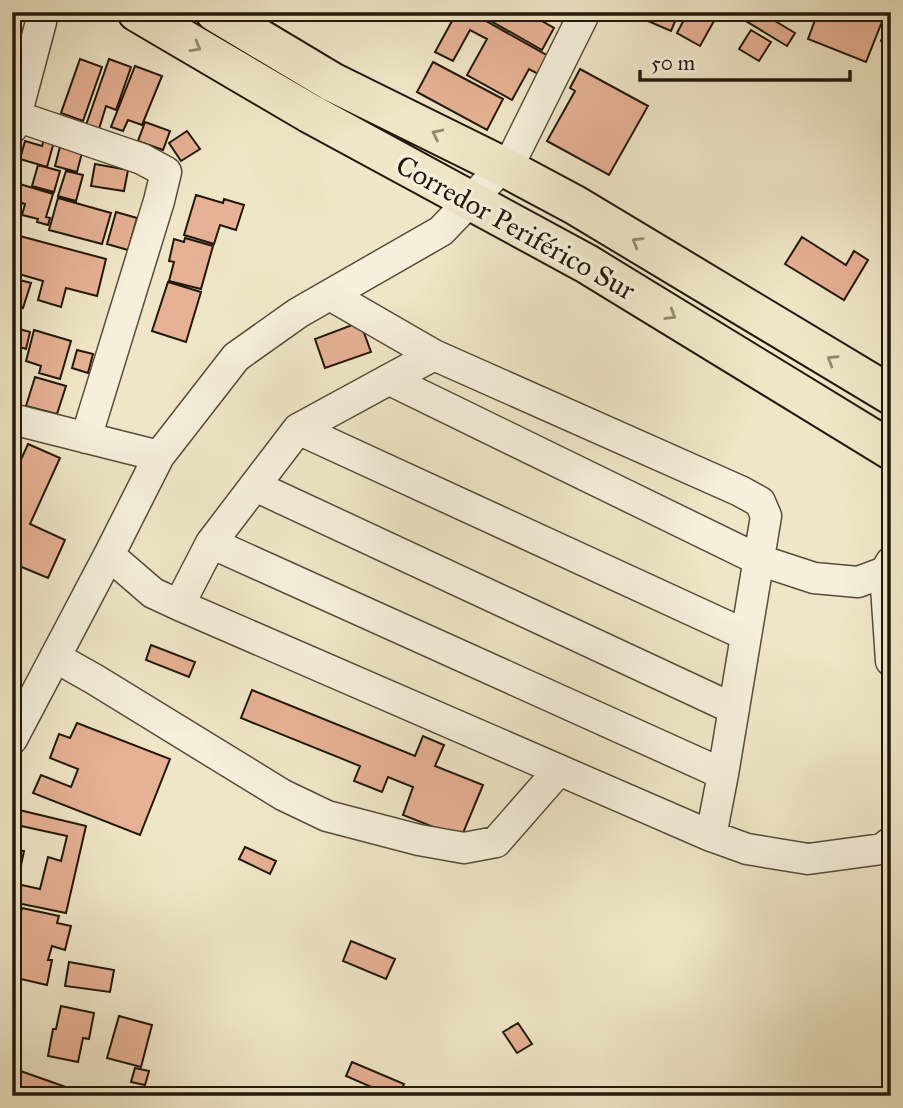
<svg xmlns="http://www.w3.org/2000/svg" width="903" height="1108" font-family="'IM FELL Great Primer',serif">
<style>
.building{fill:#e6b194;stroke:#23180c;stroke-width:2}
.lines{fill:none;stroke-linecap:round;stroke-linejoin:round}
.minor-casing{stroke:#564c3b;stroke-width:33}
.major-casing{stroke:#23180c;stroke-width:42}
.minor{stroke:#f5efdb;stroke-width:30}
.major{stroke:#efe6c7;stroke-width:38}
.oneway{stroke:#938973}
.labels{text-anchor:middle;stroke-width:7;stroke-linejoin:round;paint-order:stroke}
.street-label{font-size:28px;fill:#23180c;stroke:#f5efdb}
</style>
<rect width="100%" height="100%" fill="#efe6c7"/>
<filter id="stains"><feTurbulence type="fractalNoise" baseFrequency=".00286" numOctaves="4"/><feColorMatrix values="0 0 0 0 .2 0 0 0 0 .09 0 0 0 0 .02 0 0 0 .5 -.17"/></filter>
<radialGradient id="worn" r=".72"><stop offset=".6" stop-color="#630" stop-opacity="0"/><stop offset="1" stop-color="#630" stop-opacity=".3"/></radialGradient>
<path class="building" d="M457 12H470L550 57 540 75 529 69 512 100 467 75 487 39 470 30 453 61 435 52Z
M475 12H526L554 28 542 50Z
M627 12H679L671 31Z
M688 12H719L700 46 677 33Z
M731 12H760L795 33 787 46Z
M818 12H864L883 19 866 62 808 39Z
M888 23 891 24V45L881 41Z
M751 30 771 42 759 61 739 49Z
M80 59 102 67 83 121 61 113Z
M109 59 131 67 116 110 106 106 99 129 86 125Z
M433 62 503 99 487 130 417 92Z
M135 66 162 76 142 125 128 120 123 131 111 127Z
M580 69 648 106 609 175 547 141 575 91 570 88Z
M145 122 170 131 163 150 138 141Z
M187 131 200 149 181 161 169 143Z
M45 135 55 138 47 167 20 159 25 141 42 146Z
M62 139 84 145 77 172 55 166Z
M95 164 128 170 124 191 91 186Z
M38 165 60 171 54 192 32 186Z
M66 171 83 175 76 201 58 196Z
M13 182 53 194 46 217 50 218 48 225 37 222 38 219 22 215 25 204 12 200Z
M196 195 223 203 224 199 244 205 236 230 220 225 214 244 184 235Z
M58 198 111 213 102 244 49 230Z
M116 212 137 218 128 250 107 244Z
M16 235 106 259 97 296 66 288 61 307 38 300 43 281 12 272V250Z
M802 237 846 265 854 251 868 260 844 300 785 264Z
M185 238 213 246 201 289 169 281 174 262 169 261 174 239 184 242Z
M12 278 31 283 23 308 12 305Z
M168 282 201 292 186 342 152 331Z
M360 322 371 352 325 368 315 339Z
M12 327 30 332 26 349 20 347 17 357 12 356Z
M34 330 71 341 60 379 39 373 41 366 26 361Z
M77 350 93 354 88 373 72 368Z
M35 377 66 386 57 414 26 406Z
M28 444 60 458 30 524 65 540 48 578 12 563V462H20Z
M151 645 195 662 189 677 146 660Z
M252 690 415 756 423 736 444 745 435 766 483 785 461 838 403 815 413 787 388 777 382 792 354 781 360 766 241 718Z
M77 723 170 759 140 835 33 793 41 775 71 787 78 769 50 758 59 734 70 738Z
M15 809 86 826 66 913 12 902V849L24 851 17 884 40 889 48 857 61 861 67 836 12 824Z
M245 847 276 861 270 874 239 859Z
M22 908 59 916 57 923 71 926 65 950 52 946 48 960H52L47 985 12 977V948Z
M351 941 395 959 386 979 343 961Z
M69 962 114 970 110 992 65 986Z
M61 1006 94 1013 89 1039 83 1038 78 1062 48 1056 53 1029H56Z
M119 1016 152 1025 141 1067 107 1058Z
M518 1023 532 1044 517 1053 503 1032Z
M352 1062 404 1084 398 1096H392L346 1076Z
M12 1068 77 1091 76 1096H12Z
M135 1068 149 1071 145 1085 131 1082Z"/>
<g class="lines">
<defs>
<path id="minor" d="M16 116 41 22
M12 128 16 116 142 159 166 172 159 201 86 438
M330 295 434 355
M390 380 759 560 814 578 858 582 885 572 891 562
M12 419 159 456
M298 429 746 635
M255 486 734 709
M211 543 723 774
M109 555 153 593 179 605 711 836 723 774 766 516 760 502 740 491 434 355 298 429 211 543 179 605
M885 572 891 661
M55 657 94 679 283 795 327 816 419 840 464 848 496 842 559 770
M12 739 109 555 159 456 236 357 298 313 441 231 514 155 585 12
M711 836 747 849 808 859 882 849 891 842"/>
<path id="major" d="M137 12 309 113 587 264 891 450
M215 12 332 82 504 167 575 205 891 395"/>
</defs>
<use href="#minor" class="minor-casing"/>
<use href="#major" class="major-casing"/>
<use href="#minor" class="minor"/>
<use href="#major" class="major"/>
</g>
<defs><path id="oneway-chevron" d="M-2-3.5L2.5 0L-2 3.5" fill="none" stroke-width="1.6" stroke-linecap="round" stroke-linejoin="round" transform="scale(1.75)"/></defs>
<g class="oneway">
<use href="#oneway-chevron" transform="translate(196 47) rotate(30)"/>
<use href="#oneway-chevron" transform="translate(437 134) rotate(-154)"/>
<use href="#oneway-chevron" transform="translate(637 242) rotate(-149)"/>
<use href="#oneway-chevron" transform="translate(671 315) rotate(32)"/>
<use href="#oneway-chevron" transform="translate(832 360) rotate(-149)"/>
</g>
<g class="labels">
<g class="street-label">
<text transform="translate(516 227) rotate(29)" y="10">Corredor Periférico Sur</text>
</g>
</g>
<rect width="903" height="1108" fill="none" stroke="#efe6c7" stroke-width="42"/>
<rect x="14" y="14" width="875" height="1080" fill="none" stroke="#23180c" stroke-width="3.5"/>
<rect x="21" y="21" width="861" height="1066" fill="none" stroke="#23180c" stroke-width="2"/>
<path d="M640 70v10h210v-10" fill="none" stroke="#23180c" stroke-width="3.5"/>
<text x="651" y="70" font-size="21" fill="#23180c" stroke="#f5efdb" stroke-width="5" paint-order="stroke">50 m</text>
<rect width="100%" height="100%" filter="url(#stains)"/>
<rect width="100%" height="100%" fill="url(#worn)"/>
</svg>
